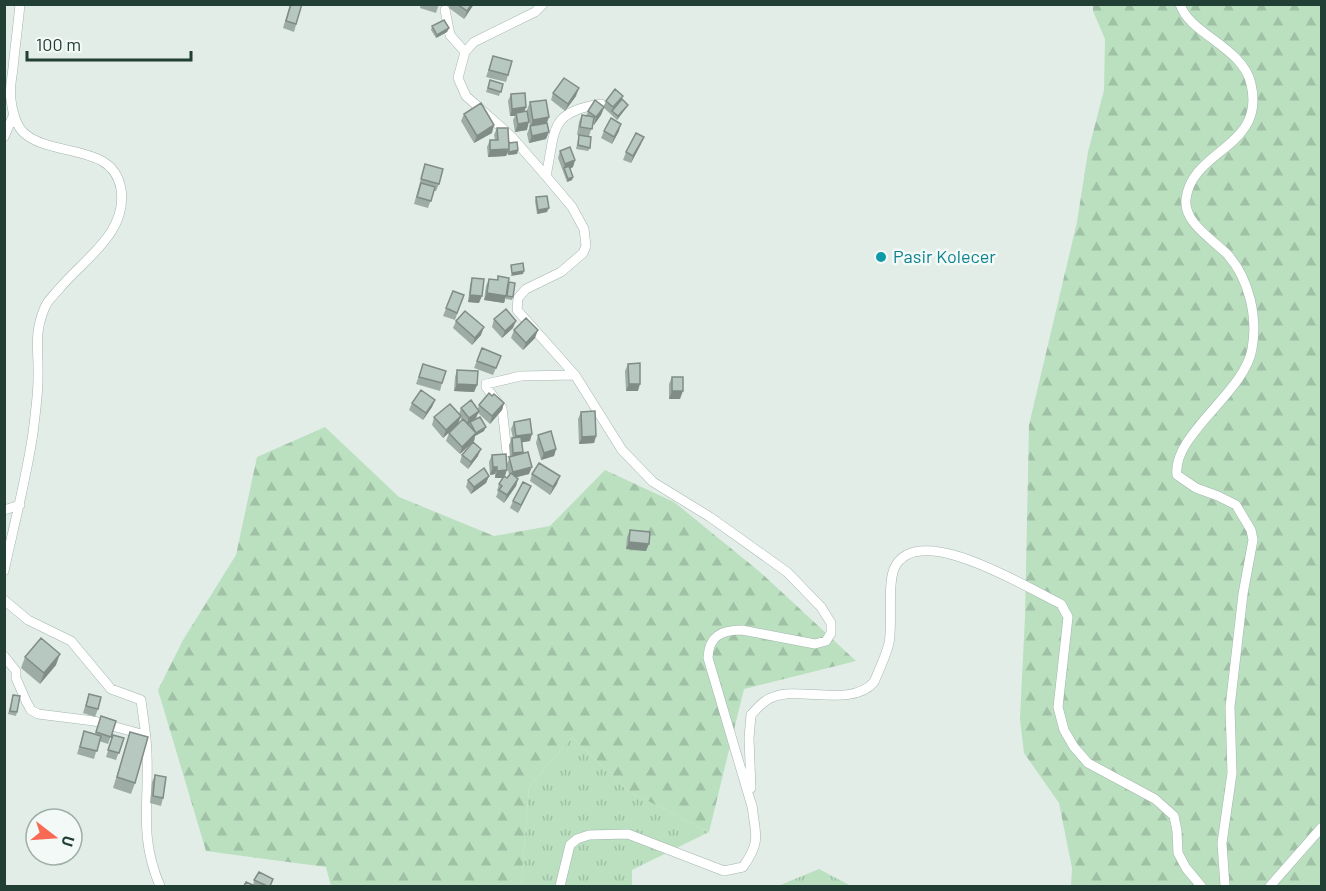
<svg xmlns="http://www.w3.org/2000/svg" width="1326" height="891" font-family="Barlow,sans-serif">
<style>
.grass{fill:url(#grass-tufts)}
.forest{fill:url(#forest-firs)}
.lines{fill:none;stroke-linecap:round;stroke-linejoin:round}
.street-casing{stroke:#a4b5ae;stroke-width:10}
.street{stroke:#fff;stroke-width:9}
.wall{fill:#9daca5;fill-rule:evenodd}
.shaded-wall{fill:#808c86}
.building{fill:#b7c8c0;stroke:#808c86;stroke-width:1.5}
.culture-dot{fill:#0f9aa8;stroke:#f3f9f6;stroke-width:2}
.labels{text-anchor:middle;stroke-width:5;stroke-linejoin:round;paint-order:stroke}
.culture-label{font-size:18px;fill:#0d838f;stroke:#f3f9f6;text-anchor:start}
</style>
<defs>
<pattern id="grass-tufts" width="24" height="20" patternUnits="userSpaceOnUse" patternTransform="scale(1.5)"><rect width="24" height="20" fill="#bae0c0"/><path d="M3 7l-1-3M5 7V3M7 7l1-3M15 17l-1-3M17 17v-4M19 17l1-3" fill="none" stroke="#a0c1a6"/></pattern>
<pattern id="forest-firs" width="22" height="20" patternUnits="userSpaceOnUse" patternTransform="scale(1.5)"><rect width="22" height="20" fill="#bae0c0"/><path d="M5 1l3.5 6h-7zM16 11l3.5 6h-7z" fill="#a0c1a6"/></pattern>
</defs>
<rect width="100%" height="100%" fill="#e2ede7"/>
<path class="grass" d="M572 737 628 791 709 832 632 870V886H521L529 787Z
M819 869 851 886H778Z"/>
<path class="forest" d="M1093 5H1321V886H1071L1072 868 1059 803 1024 753 1020 719 1025 617 1029 425 1077 222 1088 152 1104 90 1105 39 1093 11Z
M325 427 399 497 494 536 550 526 605 470 674 502 760 572 856 661 744 689 709 832 628 791 572 737 529 787 521 886H331L326 867 206 851 158 690 183 640 236 555 257 457Z"/>
<g class="lines">
<defs>
<path id="street" d="M543 4 535 12 474 42 465 52 458 78 466 96 511 136 546 176 572 207 584 229 586 246 583 253 561 272 526 289 518 298 517 310 575 375 622 450 653 482 710 517 787 572 821 607 831 623V633L826 641 815 644 742 630C721 630 709 636 708 658L753 810
M1180 4C1189 34 1243 47 1251 84 1266 148 1192 149 1186 199 1183 223 1214 240 1228 255 1249 279 1258 317 1252 349 1245 392 1172 435 1177 475L1196 488 1218 496 1236 505 1251 530 1253 540 1243 594 1230 707 1232 773 1222 843 1225 886
M445 10 450 35 465 52
M4 137 14 114
M546 176C556 130 548 112 601 104
M507 452 502 408 486 387V384L521 376 575 375
M4 510 20 505
M4 571C14 525 26 480 33 433 35 415 38 396 38 378 39 350 33 335 45 307 48 300 54 295 59 289 83 260 128 233 121 189 113 142 52 158 24 133 16 126 12 110 11 100 9 90 12 78 13 68 15 47 18 26 20 4
M4 600 28 620 71 641 111 689 141 700C143 718 147 737 147 755 149 805 139 837 160 886
M4 656 16 671V678L26 701 31 710 38 714 94 721 145 735
M751 788 749 738 751 715C757 708 764 700 773 697 799 686 852 708 874 682 879 670 886 656 889 643 893 623 887 586 894 569 916 518 1029 589 1061 604L1068 617 1058 707 1064 730 1074 747 1088 763 1155 799 1174 816 1177 831 1178 853 1186 868 1201 886
M560 886 570 845 577 839 589 835 628 834 724 871 743 867C762 840 755 835 752 805
M1270 886 1322 827"/>
</defs>
<use href="#street" class="street-casing"/>
<use href="#street" class="street"/>
</g>
<path class="wall" d="M290 4H302L294 32 283 28Z
M421 4H439L436 13 420 8Z
M450 4H474L464 19 449 8Z
M432 26 449 28 447 32 436 38 431 30Z
M493 56 508 75 506 82 486 77Z
M490 80 503 84 499 96 486 92Z
M553 93 576 96 565 111 551 100Z
M511 94 526 107 524 112 527 130 515 132 513 120 515 116H510L508 101Z
M621 99 628 105 626 108 617 120 604 108 601 115 594 125 593 124 589 136 577 135 579 122 582 115 586 116 588 111 603 107 606 101Z
M530 102 549 117 547 123 546 139 529 143 527 134 530 126 527 110Z
M464 114 492 133 474 143 461 121Z
M497 128 509 143 518 150 517 154 508 155 507 153 506 156 488 157 487 147 490 140H495L494 135Z
M604 131H619L612 144 601 138Z
M579 135 590 148 588 151 576 149Z
M641 144 631 163 623 160 626 152Z
M560 151 575 160 573 167 570 169 573 177 572 180 567 182 558 158Z
M425 164 439 184 436 191H434L428 208 414 204Z
M536 197 547 212 537 214 535 201Z
M498 276 513 297 512 300 506 299V296L504 303 484 300 486 286 489 279 497 280Z
M472 278 479 303 468 302 470 285Z
M453 291 464 295 455 320 443 316Z
M494 319 513 328 502 338 492 327Z
M456 321 481 335 472 345 453 328Z
M514 330 535 338 523 350 511 338Z
M482 348 501 356 493 375 474 368Z
M423 364 442 383 440 391 416 384Z
M628 364 638 391H626L625 371Z
M457 370 477 385 474 392 454 391 455 377Z
M672 377 680 399H669V384Z
M492 396 504 403 502 410 490 424 478 413 476 418 471 422 484 431 475 436 474 441 460 454 446 441 449 433 462 420 460 418 458 424 443 438 432 425 434 417 459 414 461 408 478 409 479 405Z
M435 400 432 407 423 420 409 410 412 403Z
M581 412 596 436 594 443 579 444 578 419Z
M514 422 530 441 522 442V454L529 474 516 477 518 479 516 486 504 503 496 497 498 492 497 491 499 484 503 478H495V474L490 475 489 462 492 455 507 464 510 457 509 445 512 438H513L511 429ZM507 465 509 475 507 478 505 477Z
M538 435 556 449 554 456 541 460 536 443Z
M462 455 478 456 468 469 460 462Z
M532 474 557 484 550 495 530 481Z
M489 476 486 483 471 494 466 487 468 480Z
M531 486 518 513 510 508 513 501Z
M630 530 646 551 626 549 627 537Z
M25 657 56 665 40 684 21 668Z
M89 694 98 709 95 717 83 713Z
M13 695 17 712 16 716 8 714Z
M101 716 116 721 108 744 99 741 94 759 77 754 84 731 95 734Z
M130 732 135 783 131 794 113 788Z
M113 735 124 738 116 760 106 757Z
M155 775 163 798 161 806 150 803 152 782Z
M254 880 271 886H244H253Z"/>
<path class="shaded-wall" d="M472 4H474L464 19 467 11Z
M449 28 447 32 436 38 437 35Z
M579 88 576 96 565 111 568 104Z
M628 105 626 108 617 120 618 116Z
M526 107 523 115 516 113 515 116H510L512 109Z
M604 107 601 115 594 125 596 117Z
M549 117 546 124 530 127 533 120Z
M529 122 527 130 515 132 518 124Z
M621 124 619 131 612 144 614 137Z
M494 125 492 133 474 143 477 136Z
M549 132 546 139 529 143 532 136Z
M644 137 641 144 631 163 633 156Z
M509 149 506 156 488 157 490 150Z
M518 150 517 154 508 155 509 152Z
M575 160 573 167 565 171 564 168 565 164Z
M573 177 572 180 567 182 568 179Z
M549 208 547 212 537 214 538 210Z
M524 271 523 274 511 276 512 273Z
M487 293 506 296 504 303 484 300Z
M470 295 482 296 479 303 468 302Z
M516 321 513 328 502 338 505 331Z
M484 327 481 335 472 345 475 338Z
M538 330 535 338 523 350 526 343Z
M457 384 477 385 474 392 454 391Z
M629 384H640L638 391H626Z
M672 391H683L680 399H669Z
M435 400 432 407 423 420 426 413Z
M504 403 502 410 490 424 492 416Z
M479 411 476 418 466 426 469 418Z
M461 416 458 424 443 438 446 430Z
M486 427 484 431 475 436 474 441 460 454 462 447 476 433Z
M532 434 530 441 513 444 516 436Z
M596 436 594 443 579 444 582 437Z
M481 449 478 456 468 469 471 462Z
M556 449 554 456 541 460 544 453Z
M523 452 520 460H510L513 453Z
M493 467H497L495 474 490 475Z
M532 467 529 474 510 479 513 472Z
M507 470 504 478H495L497 471Z
M489 476 486 483 471 494 474 487Z
M560 476 557 484 550 495 553 487Z
M518 479 516 486 504 503 507 495Z
M531 486 528 493 518 513 521 505Z
M629 542 649 544 646 551 626 549Z
M60 654 56 665 40 684 44 673Z"/>
<path class="building" d="M291 4H302L296 24 286 21Z
M457 4H472L467 11Z
M444 20 449 28 437 35 432 26Z
M493 56 512 61 508 75 489 70Z
M564 78 579 88 568 104 553 93Z
M490 80 503 84 501 92 488 88Z
M615 89 623 96 613 107 606 101Z
M525 93 526 107 512 109 511 94Z
M622 99 628 105 618 116 612 111Z
M546 100 549 117 533 120 530 102Z
M595 100 604 107 596 117 588 111Z
M481 103 494 125 477 136 464 114Z
M527 111 529 122 518 124 516 113Z
M582 115 594 117 592 129 580 127Z
M611 118 621 124 614 137 604 131Z
M547 123 549 132 532 136 530 126Z
M497 128H508L509 149 490 150V140H498Z
M636 133 644 137 633 156 626 152Z
M579 135 591 137 590 148 578 145Z
M517 142 518 150 509 152V143Z
M570 147 575 160 565 164 560 151Z
M425 164 443 169 439 184 421 179Z
M569 166 573 177 568 179 564 168Z
M421 183 435 187 431 201 417 197Z
M547 196 549 208 538 210 536 197Z
M523 263 524 271 512 273 511 265Z
M498 276 509 278 506 296 487 293 489 279 498 280Z
M472 278 484 279 482 296 470 295Z
M509 282 515 283 513 297 507 296Z
M453 291 464 295 457 313 446 308Z
M506 309 516 321 505 331 494 319Z
M465 311 484 327 475 338 456 321Z
M526 318 538 330 526 343 514 330Z
M482 348 501 356 496 368 477 361Z
M640 363V384H629L628 364Z
M423 364 446 371 442 383 419 377Z
M457 370 478 371 477 385 457 384Z
M672 377H683V391H672Z
M421 390 435 400 426 413 412 403Z
M489 393 492 396 494 394 504 403 492 416 479 405Z
M471 400 479 411 469 418 461 408Z
M450 404 461 416 446 430 434 417Z
M595 411 596 436 582 437 581 412Z
M480 417 486 427 476 433 470 422Z
M463 419 476 433 462 447 449 433Z
M530 419 532 434 516 436 514 422Z
M551 431 556 449 544 453 538 435Z
M521 437 523 452 513 453 512 438Z
M473 442 481 449 471 462 462 455Z
M528 452 532 467 513 472 509 457Z
M506 454 507 470 497 471V467H493L492 455Z
M539 463 560 476 553 487 532 474Z
M484 468 489 476 474 487 468 480Z
M511 473 518 479 507 495 499 490 502 486 499 484 504 476 507 478Z
M523 482 531 486 521 505 513 501Z
M630 530 650 532 649 544 629 542Z
M41 638 60 654 44 673 25 657Z
M89 694 101 697 98 709 86 706Z
M13 695 20 696 17 712 10 711Z
M101 716 116 721 111 737 96 732Z
M84 731 101 736 97 751 80 747Z
M130 732 148 737 135 783 117 777Z
M113 735 124 738 119 753 108 750Z
M155 775 166 777 163 798 153 796Z
M259 872 273 879 270 886H267L254 880Z
M246 882 255 886H244Z"/>
<circle class="culture-dot" cx="881" cy="257" r="6"/>
<g class="labels">
<g class="culture-label">
<text x="893" y="263">Pasir Kolecer</text>
</g>
</g>
<rect width="1326" height="891" fill="none" stroke="#213f34" stroke-width="12"/>
<g transform="translate(54 837) rotate(107)"><circle r="28" fill="#f3f9f6" stroke="#9fafa8" stroke-width="1.5"/>
<path d="M0-4.5L10 22L0 15L-10 22Z" fill="#f96a54"/>
<text y="-9" font-size="16" font-weight="bold" text-anchor="middle" fill="#213f34">U</text>
</g>
<path d="M27 51v9h164v-9" fill="none" stroke="#213f34" stroke-width="3"/>
<text x="36" y="51" font-size="18" fill="#213f34" stroke="#f3f9f6" stroke-width="4.5" paint-order="stroke">100 m</text>
</svg>
